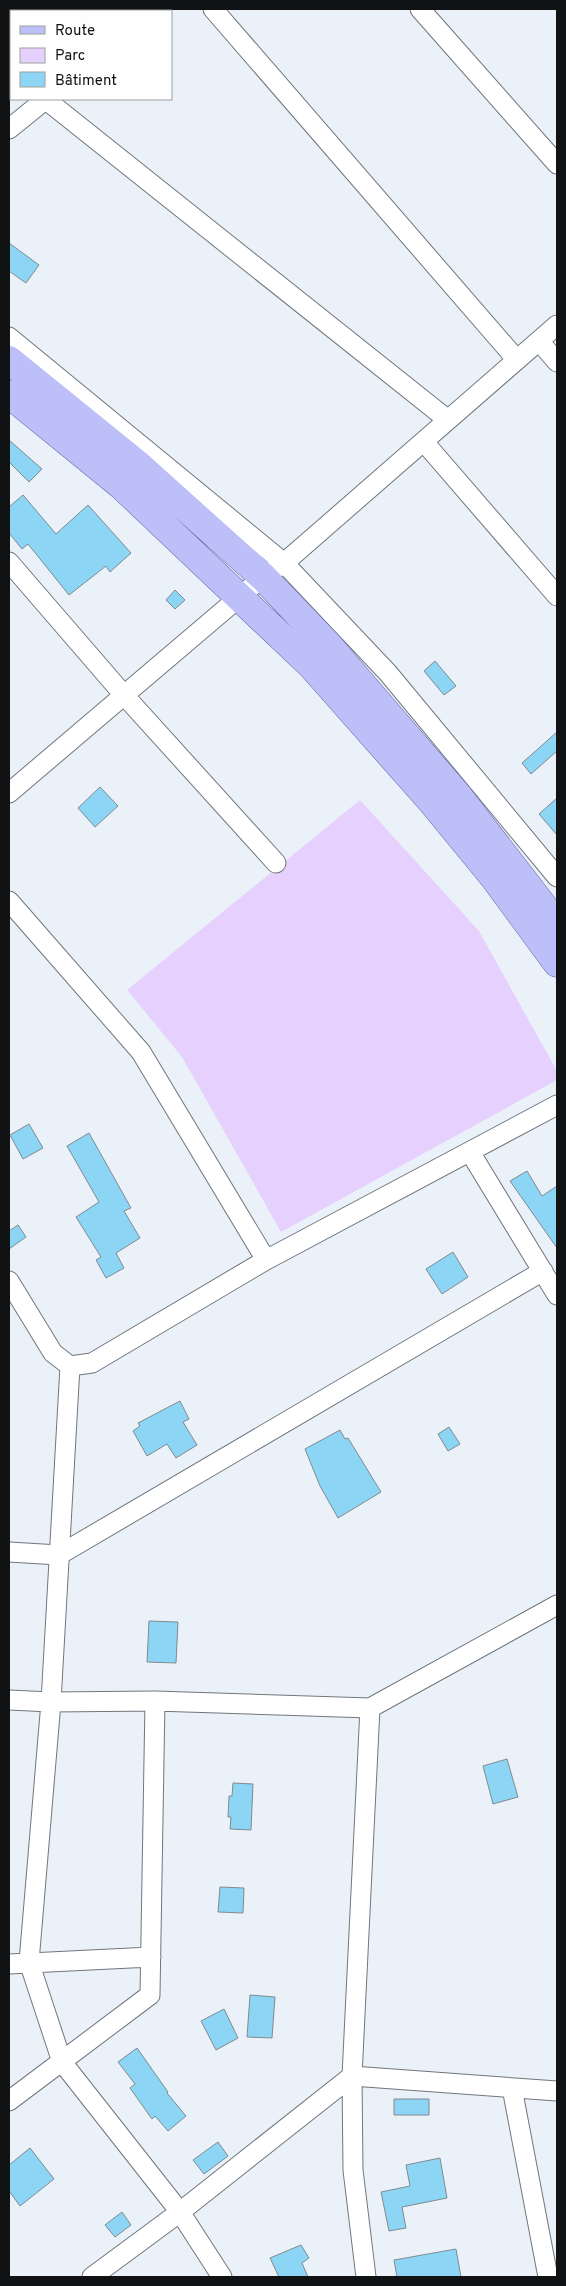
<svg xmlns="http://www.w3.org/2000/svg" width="566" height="2286" font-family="Overpass,sans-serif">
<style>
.green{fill:#e6d1fe}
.building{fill:#8dd5f5;stroke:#818a8f}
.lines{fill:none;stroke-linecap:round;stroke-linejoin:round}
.street-casing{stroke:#70767c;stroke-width:21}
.primary-casing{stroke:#6366a5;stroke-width:29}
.street{stroke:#fff;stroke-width:19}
.primary{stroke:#bcbff8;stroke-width:28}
</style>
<rect width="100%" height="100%" fill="#ebf1f9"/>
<path class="green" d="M360 800 479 931 557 1071V1080L281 1232 182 1057 127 990Z"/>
<path class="building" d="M9 243 39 265 26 283 9 271Z
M9 440 42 469 29 482 9 462Z
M23 495 56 534 88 505 131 553 110 572 106 566 69 595 28 544 22 549 9 533V507Z
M175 590 185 600 175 609 166 600Z
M435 661 456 686 444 695 424 671Z
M557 732V751L531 774 522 763Z
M100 787 118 806 95 827 78 808Z
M557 798V835L539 814Z
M29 1124 43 1148 23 1159 10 1135Z
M89 1133 131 1208 124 1211 140 1238 116 1253 124 1268 106 1278 96 1260 101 1257 76 1217 99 1202 67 1146Z
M527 1171 542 1196 557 1186V1248L510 1181Z
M18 1225 26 1237 9 1249V1231Z
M453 1252 468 1277 442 1294 426 1269Z
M180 1401 189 1419 183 1422 197 1445 176 1458 167 1444 147 1456 133 1431 140 1426 138 1423Z
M449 1427 460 1444 448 1451 438 1434Z
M340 1430 345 1439 348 1438 381 1492 338 1518 320 1486 305 1449Z
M149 1621 178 1622 176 1663 147 1662Z
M507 1759 518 1797 493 1804 483 1766Z
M233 1783 253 1784 251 1830 230 1829 231 1817H228L229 1796H232Z
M220 1887 244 1888 243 1913 218 1912Z
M250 1995 275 1997 272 2038 247 2037Z
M224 2009 238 2038 216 2050 201 2021Z
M137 2048 168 2092 167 2093 186 2116 168 2131 155 2116 152 2119 130 2088 135 2084 118 2062Z
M394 2099H429V2115H394Z
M218 2142 228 2156 204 2174 193 2160Z
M30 2148 54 2179 20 2206 9 2191V2165Z
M440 2158 447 2198 402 2207 406 2228 389 2231 381 2192 410 2186 406 2165Z
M122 2212 131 2225 115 2237 105 2225Z
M301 2245 309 2258 302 2263 308 2277H279L270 2258Z
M456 2249 461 2277H397L394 2260Z"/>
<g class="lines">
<defs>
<path id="street" d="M213 9 517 360
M420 9 557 164
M152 11 155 9
M45 99 448 420
M9 129 46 99
M9 337 284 563 388 673 557 877
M539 341 557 362
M424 442 557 596
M9 562 123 694 276 863
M9 793 263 577 284 563 557 325
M9 901 141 1052 266 1260
M470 1152 557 1295
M9 1281 53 1353 70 1366 92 1363 266 1260 557 1105
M70 1366 51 1702 29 1962 62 2062 180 2212 222 2277
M9 1552 59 1555 543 1271
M9 1700 51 1702 155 1701 370 1708 557 1605
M9 1964 151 1957
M512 2088 548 2277
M9 2101 150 1995 155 1701
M92 2277 180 2212 352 2076 557 2091
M366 2277 353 2170 352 2076 370 1708"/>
<path id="primary" d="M9 360 136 463 263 577 329 646 459 797 557 924
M9 394 122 486 311 665 433 803 493 876 557 963"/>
</defs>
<use href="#street" class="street-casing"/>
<use href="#primary" class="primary-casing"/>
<use href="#street" class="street"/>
<use href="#primary" class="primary"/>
</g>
<rect width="566" height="2286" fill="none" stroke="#101214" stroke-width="20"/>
<rect x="10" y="10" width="162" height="90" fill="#fdfefd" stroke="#9ea0a0"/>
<rect x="20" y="26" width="25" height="8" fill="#bcbff8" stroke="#9ea0a0"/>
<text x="55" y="35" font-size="15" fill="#101214">Route</text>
<rect x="20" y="48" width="25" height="15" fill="#e6d1fe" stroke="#9ea0a0"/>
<text x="55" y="60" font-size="15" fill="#101214">Parc</text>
<rect x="20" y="72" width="25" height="15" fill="#8dd5f5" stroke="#9ea0a0"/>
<text x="55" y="85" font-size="15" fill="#101214">Bâtiment</text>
</svg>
